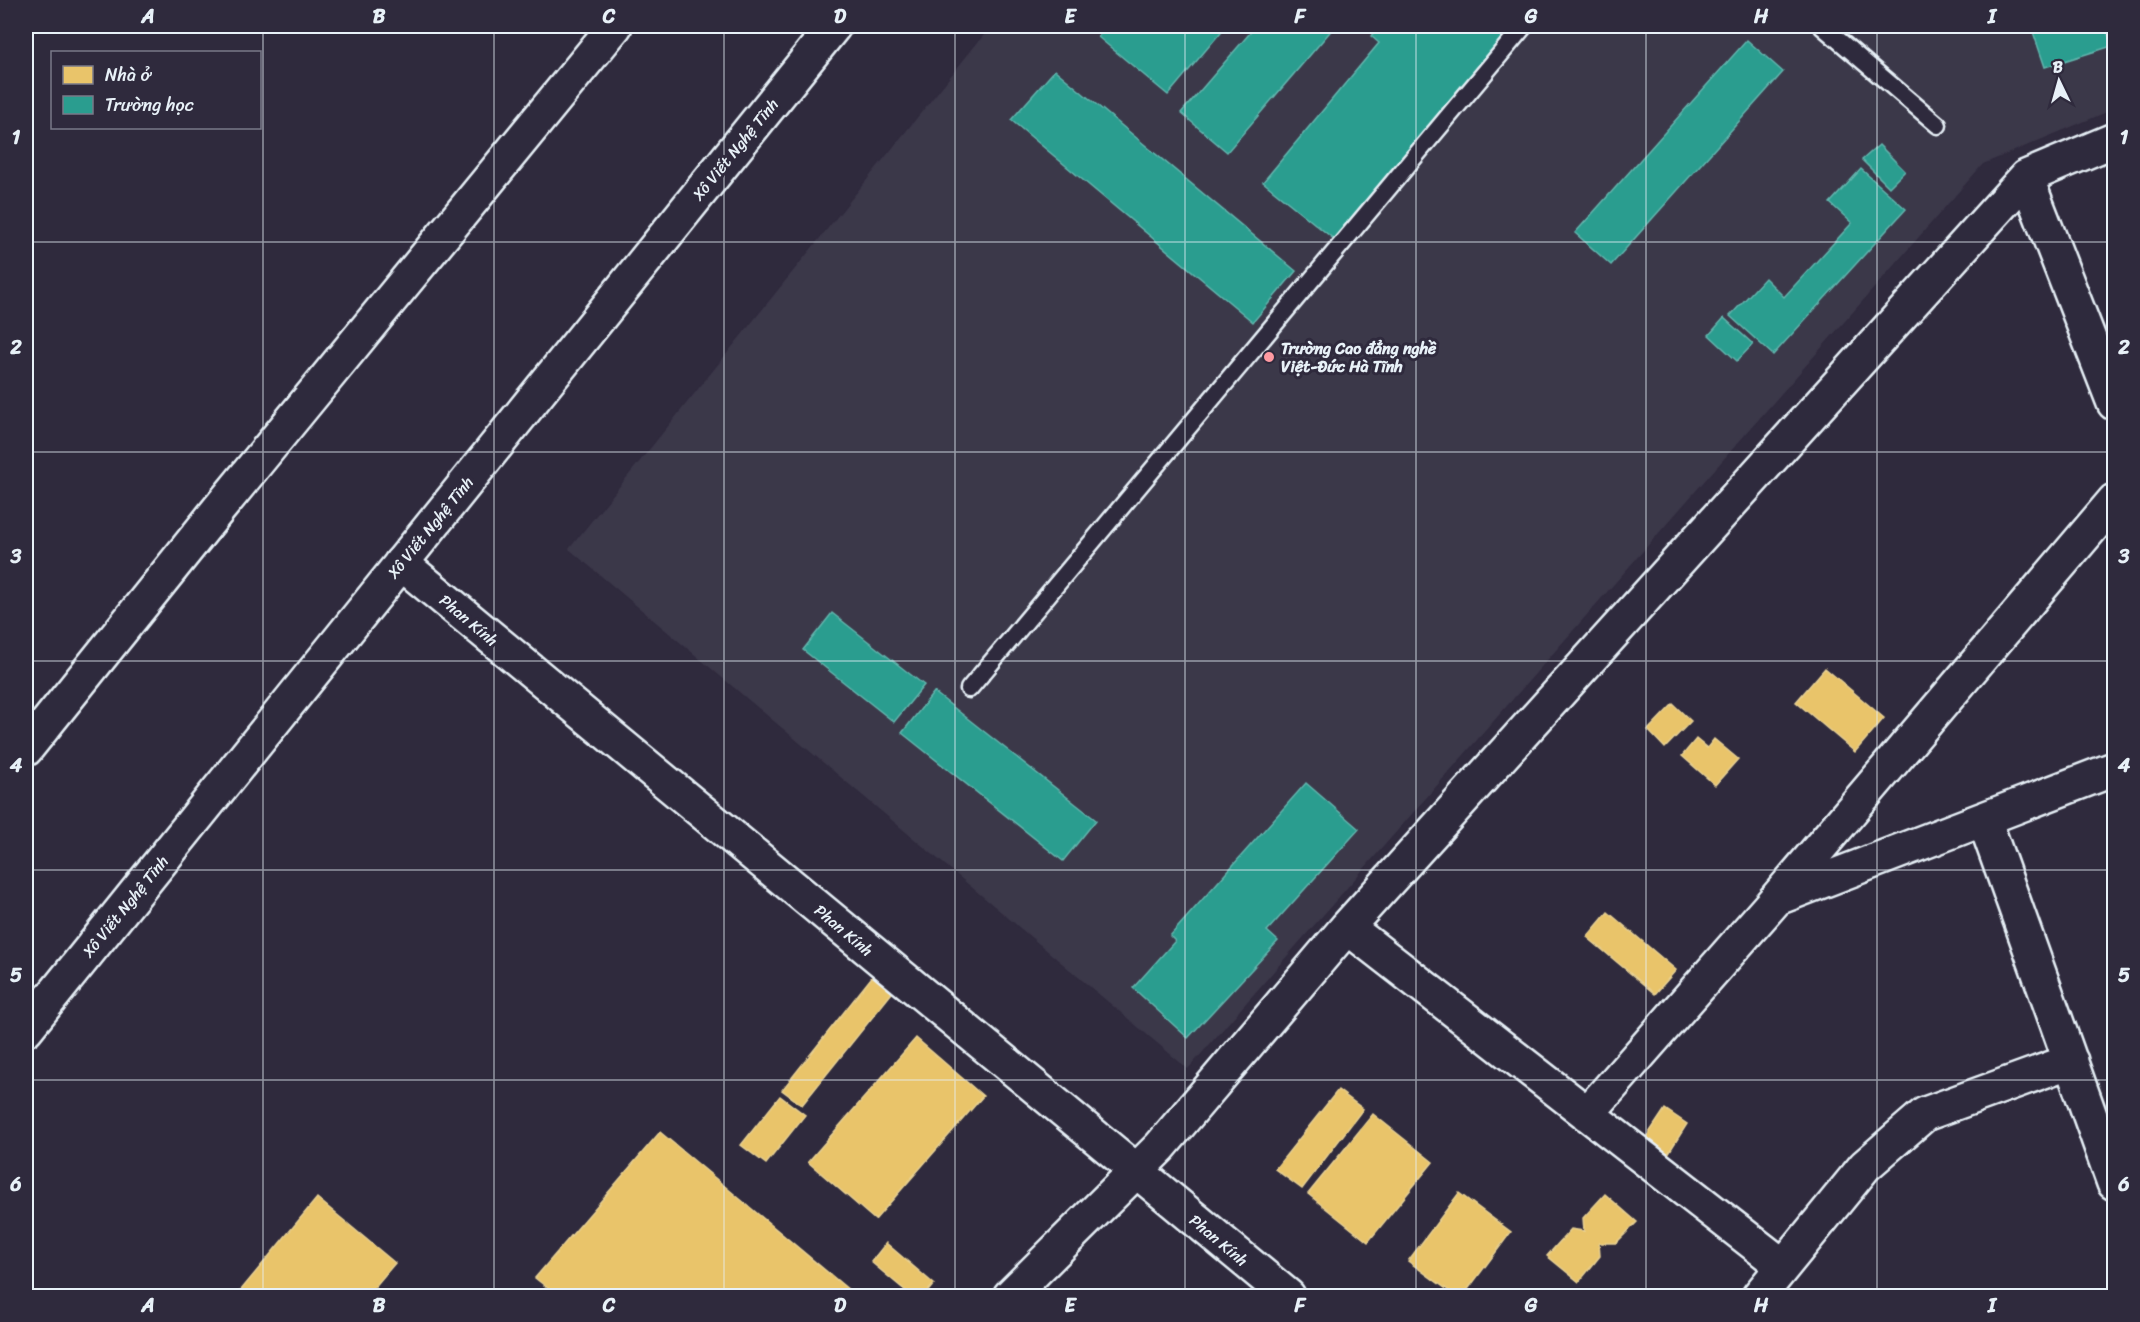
<svg xmlns="http://www.w3.org/2000/svg" width="2140" height="1322" font-family="Sriracha,sans-serif">
<style>
.built{fill:#3b3749}
.homes{fill:#e9c46a;stroke:#e9d295;stroke-width:1.5}
.schools{fill:#2a9d8f;stroke:#63b6ae;stroke-width:1.5}
.lines{fill:none;stroke-linecap:round;stroke-linejoin:round}
.lane-casing{stroke:#e8f1f8;stroke-width:21}
.street-casing{stroke:#e8f1f8;stroke-width:38}
.secondary-casing{stroke:#e8f1f8;stroke-width:38}
.lane{stroke:#2f2a3d;stroke-width:16}
.street{stroke:#2f2a3d;stroke-width:33}
.secondary{stroke:#2f2a3d;stroke-width:33}
.grid{fill:none;stroke:#e8f1f8;stroke-width:1.5;stroke-opacity:0.55}
.poi-dot{fill:#ff9aa2;stroke:#2f2a3d;stroke-width:2}
.labels{text-anchor:middle;stroke-width:6;stroke-linejoin:round;paint-order:stroke}
.street-label{font-size:16px;fill:#e8f1f8;stroke:#2f2a3d}
.poi-label{font-size:16px;font-weight:bold;fill:#e8f1f8;stroke:#2f2a3d;text-anchor:start}
.neatline{fill:none;stroke:#e8f1f8;stroke-width:2}
.grid-label{font-size:20px;text-anchor:middle;font-weight:bold;fill:#e8f1f8}
</style>
<rect width="100%" height="100%" fill="#2f2a3d"/>
<filter id="ink" filterUnits="userSpaceOnUse"><feTurbulence type="fractalNoise" baseFrequency=".0167" numOctaves="2"/><feDisplacementMap in="SourceGraphic" scale="12" xChannelSelector="R" yChannelSelector="G"/><feConvolveMatrix kernelMatrix="1 2 1 2 8 2 1 2 1" color-interpolation-filters="sRGB"/></filter>
<g filter="url(#ink)">
<path class="built" d="M991 26H2114V109L1983 164 1188 1069 569 549Z"/>
<path class="homes" d="M1825 668 1884 718 1855 752 1796 702Z
M1673 704 1691 721 1665 748 1648 730Z
M1696 739 1707 748 1714 739 1738 759 1715 785 1682 756Z
M1608 912 1676 970 1655 994 1587 937Z
M879 968 899 984 802 1105 782 1090Z
M916 1038 983 1096 875 1220 808 1162Z
M1338 1090 1363 1109 1302 1189 1275 1169Z
M780 1096 805 1115 766 1164 741 1145Z
M1665 1109 1687 1124 1668 1154 1645 1139Z
M1373 1114 1433 1162 1368 1242 1308 1194Z
M660 1132 856 1296H558L535 1278Z
M1459 1193 1511 1232 1463 1296H1456L1408 1261Z
M1605 1194 1637 1222 1616 1243H1599L1600 1256 1579 1282 1547 1256 1571 1229 1584 1231 1583 1218Z
M317 1198 395 1263 367 1296H236Z
M886 1243 934 1284 924 1296H912L871 1262Z"/>
<path class="schools" d="M1107 26H1226L1168 95 1098 37Z
M1256 26H1335L1227 152 1181 113Z
M1379 26H1515L1335 240 1263 182 1379 43 1371 36Z
M2031 26H2105L2112 46 2045 67Z
M1747 40 1783 72 1611 265 1575 233Z
M1055 70 1296 271 1253 322 1011 120Z
M1879 145 1905 171 1889 187 1862 160Z
M1861 169 1906 209 1773 355 1730 316 1765 278 1784 297 1852 223 1830 203Z
M1724 318 1753 344 1737 361 1709 335Z
M832 613 924 685 894 722 803 650Z
M934 692 1096 820 1063 861 902 733Z
M1306 783 1359 829 1267 931 1278 941 1188 1038 1133 988 1175 941 1170 936Z"/>
<g class="lines">
<defs>
<path id="lane" d="M1822 26 1938 125
M969 689 1524 26"/>
<path id="street" d="M2026 177 2114 403
M401 563 1288 1296
M1984 819 2114 1183
M1780 897 2114 769
M1347 927 1783 1266
M1587 1114 1776 899 2114 501
M1010 1296 1160 1147 1347 927 2026 177 2114 140
M1759 1296 1865 1166 1925 1114 2071 1061"/>
<path id="secondary" d="M26 749 218 510 615 26
M26 1029 834 26"/>
</defs>
<use href="#lane" class="lane-casing"/>
<use href="#street" class="street-casing"/>
<use href="#secondary" class="secondary-casing"/>
<use href="#lane" class="lane"/>
<use href="#street" class="street"/>
<use href="#secondary" class="secondary"/>
</g>
</g>
<path class="grid" d="M263 26V1296M494 26V1296M724 26V1296M955 26V1296M1185 26V1296M1416 26V1296M1646 26V1296M1877 26V1296M26 242H2114M26 452H2114M26 661H2114M26 870H2114M26 1080H2114"/>
<circle class="poi-dot" cx="1269" cy="357" r="6"/>
<g class="labels">
<g class="street-label">
<text transform="translate(735 149) rotate(-51)" y="6">Xô Viết Nghệ Tĩnh</text>
<text transform="translate(430 527) rotate(-51)" y="6">Xô Viết Nghệ Tĩnh</text>
<text transform="translate(469 620) rotate(40)" y="6">Phan Kính</text>
<text transform="translate(125 906) rotate(-51)" y="6">Xô Viết Nghệ Tĩnh</text>
<text transform="translate(844 930) rotate(40)" y="6">Phan Kính</text>
<text transform="translate(1219 1240) rotate(40)" y="6">Phan Kính</text>
</g>
<g class="poi-label">
<text x="1281" y="354">Trường Cao đẳng nghề<tspan x="1281" dy="18">Việt-Đức Hà Tĩnh</tspan></text>
</g>
</g>
<rect width="2140" height="1322" fill="none" stroke="#2f2a3d" stroke-width="66"/>
<rect x="51" y="51" width="210" height="78" fill="#2f2a3d" stroke="#797a88" stroke-width="1.5"/>
<rect x="63" y="66" width="30" height="18" fill="#e9c46a" stroke="#797a88" stroke-width="1.5"/>
<text x="105" y="81" font-size="18" fill="#e8f1f8">Nhà ở</text>
<rect x="63" y="96" width="30" height="18" fill="#2a9d8f" stroke="#797a88" stroke-width="1.5"/>
<text x="105" y="111" font-size="18" fill="#e8f1f8">Trường học</text>
<g transform="translate(2059 81) rotate(355)" stroke="#2f2a3d" stroke-width="4.5" paint-order="stroke">
<path d="M0-4.5L10 22L0 15L-10 22Z" fill="#e8f1f8"/>
<text y="-9" font-size="16" font-weight="bold" text-anchor="middle" fill="#e8f1f8">B</text>
</g>
<rect x="33" y="33" width="2074" height="1256" class="neatline"/>
<g class="grid-label">
<text x="148" y="23">A</text>
<text x="379" y="23">B</text>
<text x="609" y="23">C</text>
<text x="840" y="23">D</text>
<text x="1070" y="23">E</text>
<text x="1300" y="23">F</text>
<text x="1531" y="23">G</text>
<text x="1761" y="23">H</text>
<text x="1992" y="23">I</text>
<text x="16" y="144">1</text>
<text x="2124" y="144">1</text>
<text x="16" y="354">2</text>
<text x="2124" y="354">2</text>
<text x="16" y="563">3</text>
<text x="2124" y="563">3</text>
<text x="16" y="772">4</text>
<text x="2124" y="772">4</text>
<text x="16" y="982">5</text>
<text x="2124" y="982">5</text>
<text x="16" y="1191">6</text>
<text x="2124" y="1191">6</text>
<text x="148" y="1312">A</text>
<text x="379" y="1312">B</text>
<text x="609" y="1312">C</text>
<text x="840" y="1312">D</text>
<text x="1070" y="1312">E</text>
<text x="1300" y="1312">F</text>
<text x="1531" y="1312">G</text>
<text x="1761" y="1312">H</text>
<text x="1992" y="1312">I</text>
</g>
</svg>
